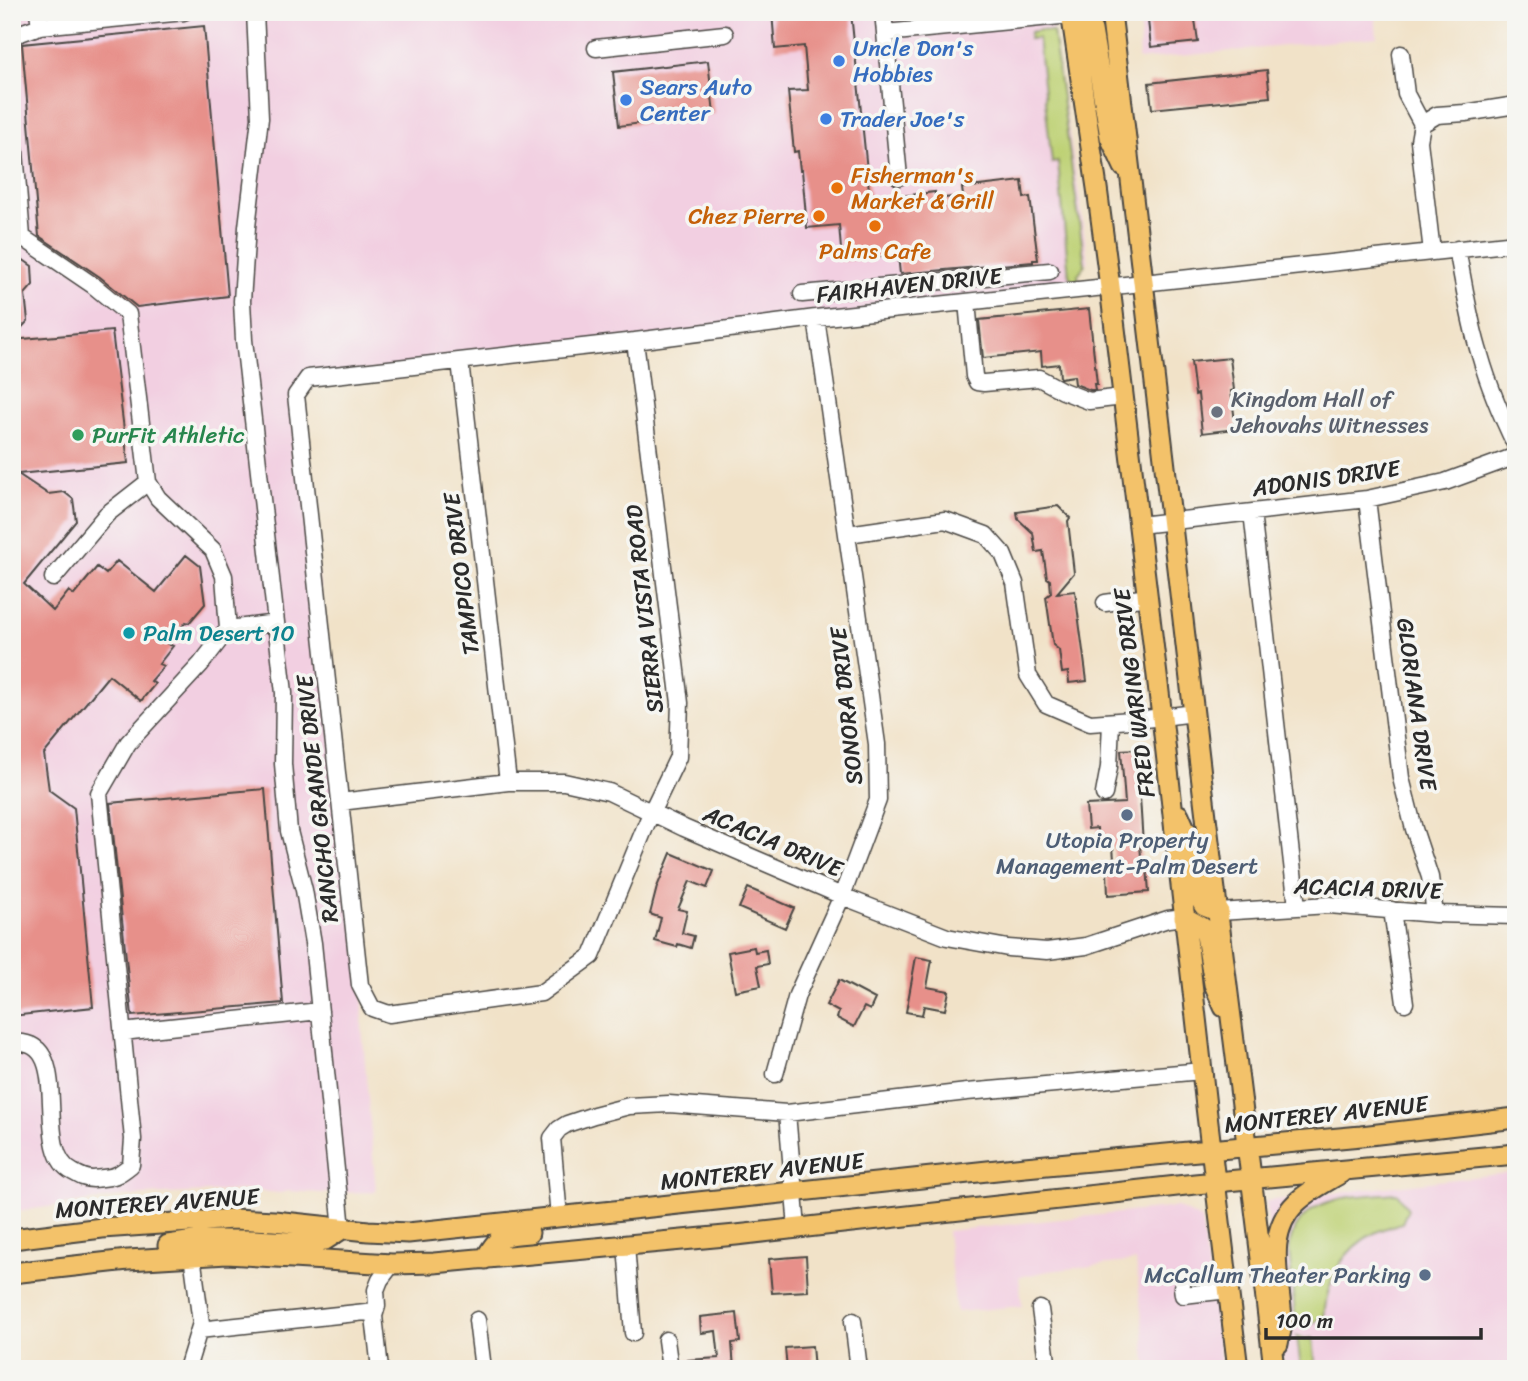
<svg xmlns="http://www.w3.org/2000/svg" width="1528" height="1381" font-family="Sriracha,sans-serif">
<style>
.built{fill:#f2cfe1}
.green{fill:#bed174;stroke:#747e50;stroke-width:2}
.building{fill:#e7908a}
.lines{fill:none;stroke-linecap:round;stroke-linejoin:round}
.minor-casing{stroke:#494643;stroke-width:19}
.major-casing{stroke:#494643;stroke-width:23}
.minor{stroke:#fff;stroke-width:16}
.major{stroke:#f3c26a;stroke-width:19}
.shop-dot{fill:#3f7fe0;stroke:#f6f6f2;stroke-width:2.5}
.food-dot{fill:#e8710a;stroke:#f6f6f2;stroke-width:2.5}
.worship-dot{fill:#6b7280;stroke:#f6f6f2;stroke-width:2.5}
.leisure-dot{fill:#2e9e5b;stroke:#f6f6f2;stroke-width:2.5}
.culture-dot{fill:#0f9aa8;stroke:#f6f6f2;stroke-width:2.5}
.service-dot{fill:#5c6f8a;stroke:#f6f6f2;stroke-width:2.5}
.labels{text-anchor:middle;stroke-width:7;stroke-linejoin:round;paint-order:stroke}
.shop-label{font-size:23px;fill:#366cbe;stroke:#f6f6f2;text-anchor:start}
.food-label{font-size:23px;fill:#c56008;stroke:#f6f6f2;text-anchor:start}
.street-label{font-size:23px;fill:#2b2b2b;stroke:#f6f6f2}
.worship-label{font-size:23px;fill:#5b616d;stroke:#f6f6f2;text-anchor:start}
.leisure-label{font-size:23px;fill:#27864d;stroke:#f6f6f2;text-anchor:start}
.culture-label{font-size:23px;fill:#0d838f;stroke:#f6f6f2;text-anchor:start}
.service-label{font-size:23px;fill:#4e5e75;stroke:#f6f6f2}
</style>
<rect width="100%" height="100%" fill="#f6f6f2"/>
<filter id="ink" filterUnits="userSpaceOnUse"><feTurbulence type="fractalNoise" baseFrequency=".0143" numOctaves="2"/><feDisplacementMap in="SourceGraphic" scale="14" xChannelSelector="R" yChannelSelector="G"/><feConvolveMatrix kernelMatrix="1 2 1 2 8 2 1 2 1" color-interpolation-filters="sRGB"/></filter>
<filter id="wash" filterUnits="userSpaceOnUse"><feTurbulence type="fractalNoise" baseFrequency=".00686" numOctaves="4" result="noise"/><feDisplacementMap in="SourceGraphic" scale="28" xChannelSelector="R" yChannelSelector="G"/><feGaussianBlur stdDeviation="1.57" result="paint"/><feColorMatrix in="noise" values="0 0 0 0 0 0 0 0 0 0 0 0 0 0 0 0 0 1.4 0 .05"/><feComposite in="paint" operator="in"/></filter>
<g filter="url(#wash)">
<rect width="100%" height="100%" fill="#f1e2c8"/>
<path class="built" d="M12 12H1050L1078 189 1088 261 1071 287 298 379 363 1005 362 1027 376 1192 320 1193 289 1191 280 1193 249 1190 126 1196 12 1212Z
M1141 12H1375L1377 37 1138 60 1142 21Z
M1516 1172V1369H1284L1266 1201Z
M1177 1207 1201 1219 1219 1345 1221 1369H1147L1136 1261 1049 1271 1019 1277 1022 1306 956 1312 947 1231Z"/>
<path class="green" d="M1041 30 1053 32 1085 264 1078 275 1079 281 1074 282 1069 276 1058 162 1052 163 1038 38 1029 39 1030 32Z
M1397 1193 1408 1209 1402 1223C1352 1235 1327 1268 1324 1319H1319L1313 1323 1296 1325 1289 1249C1297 1193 1354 1197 1397 1193Z
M1297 1336 1305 1339 1313 1338 1316 1369H1301Z"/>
<g id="blocks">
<path class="building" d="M772 12 851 13 870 200 935 192V199L963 196 962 188 1022 181 1024 198 1030 197 1038 260H1033V262L900 274 898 255 842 261 839 225 807 228 802 170H800L798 151 794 152 788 91 808 90 804 46 775 49Z
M1147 12H1194L1198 42 1151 47Z
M204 26 228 296 137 307 100 277 39 236 22 44Z
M708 61 714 114 619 126 613 72Z
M1267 70 1270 97 1152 109 1149 83Z
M12 252 32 266 33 285 25 294 28 321 12 338Z
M1089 309 1097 384H1094L1095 390H1090L1075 384 1074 376 1060 378 1059 364 1042 366 1041 352 983 358 979 320Z
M112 331 128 463 18 474 48 494 64 492 73 499 76 521 24 584 53 611 69 591 74 595 97 567 106 574 117 561 156 592 186 555 200 566 205 604 189 623 186 622 168 644 173 646 159 664 164 666 151 681 155 684 141 701 109 675 44 754 49 790 74 808 93 1007 12 1016V340Z
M1230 358 1234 390 1231 391 1236 429 1202 433 1198 394 1195 395 1191 362Z
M1058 506 1070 518 1068 521 1074 573 1057 593 1075 591 1087 681 1069 683 1068 672 1062 673 1059 650 1053 645 1046 597 1051 593 1050 580 1047 578 1043 551 1036 552 1033 533 1018 519 1017 512Z
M1137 749 1143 845H1140L1142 867H1147L1149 892 1108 895 1107 872H1115L1113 847 1098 848 1097 828 1088 829 1086 805 1125 803 1121 750Z
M265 789 283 1003 132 1016 110 803Z
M671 853 714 871 707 888 690 881 678 909 687 911 682 933 694 936 691 948 678 944 677 947 655 941 661 918 650 914 657 887Z
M748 888 794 908 785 928 739 908Z
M754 947 755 952 766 950 768 964 757 966 761 986 735 991 728 952Z
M916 957 932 960 927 987 949 991 945 1010 924 1006 922 1015 906 1012Z
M839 980 875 999 870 1010 864 1007 854 1027 837 1018 839 1012 826 1005Z
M806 1256 808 1291 772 1293 769 1259Z
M737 1313 740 1342 732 1343 734 1369H689L688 1360 719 1358 716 1331 701 1333 700 1317Z
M812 1346 814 1369H787L785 1348Z"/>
</g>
</g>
<g filter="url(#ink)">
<use href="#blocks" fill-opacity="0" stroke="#494643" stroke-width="2"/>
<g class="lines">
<defs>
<path id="minor" d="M38 12 40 26 184 12
M255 12 260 118 247 227 242 301 244 340 284 693 283 764 289 831 304 890 313 943 342 1229
M883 12 899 177
M885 33 1071 15
M12 36 40 26
M596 48 725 34
M1401 54 1406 94 1422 124
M12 115 22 237 94 286 128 314 148 482 158 498 213 550 224 576 228 629 201 664 128 743 99 793 133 1139 131 1165C115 1178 113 1177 93 1179 85 1179 80 1176 73 1172 29 1151 78 1036 12 1043
M1457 249C1464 284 1469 321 1480 355 1489 387 1502 417 1516 446
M1432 252 1419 141 1422 124 1437 115 1465 113 1516 105
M802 294 1050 271
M967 302 974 376 977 382 984 383 1039 378 1063 391 1089 401 1123 397
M635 341 680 703 678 757 651 813 592 956 541 993 389 1014 372 1008 360 985 296 395 308 378 635 341 816 318 1516 243
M460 361 508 782
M1367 499 1401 778 1414 829 1430 877 1435 914
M1252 512 1297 907
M1139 525 1367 499 1445 482 1516 456
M848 534 945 520 986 535 1003 554 1015 583 1028 675 1046 704 1090 723 1145 719 1195 713
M53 578 107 514 148 482
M1105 603 1148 597
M228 629 276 623
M1104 794 1109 767 1111 722
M340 802 508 782H564L609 792 684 828 842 896 947 937 1008 948 1047 951 1086 946 1168 919 1184 917
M1392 910 1405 1003
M1219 912 1329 905 1435 914 1516 916
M122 1032 320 1011
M775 1074 797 995 842 896 878 800 877 744 816 318
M787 1113 797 1228
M559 1217 552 1138 559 1129 567 1124 594 1115 629 1106 669 1104 787 1113 967 1092 1202 1071
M626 1245 633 1333
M1182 1287 1183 1295 1229 1290
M1040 1309 1048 1369
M477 1320 483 1369
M853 1321 859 1369
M199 1330 375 1311
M666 1340 670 1369
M187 1369 201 1323 192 1255
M380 1369 374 1316 377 1306 376 1290 380 1280 392 1264"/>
<path id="major" d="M1071 12 1097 188 1110 287 1162 717 1207 1115 1238 1369
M1111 12C1143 269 1172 526 1202 783 1225 978 1252 1173 1274 1369
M1071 15 1084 19 1092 30 1110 137 1124 167
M1179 815 1190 840 1197 894 1204 906 1219 912
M1184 917 1202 927 1206 935 1214 984 1224 1007
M12 1239 102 1228 233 1219 274 1221 368 1231 408 1233 1025 1167 1361 1136 1516 1118
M168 1245 201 1240H253L307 1243 325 1240 342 1229
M485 1259C500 1235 501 1235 529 1233
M12 1273 128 1260 227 1254 392 1264 434 1263 736 1235 1195 1184 1516 1154
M1278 1344C1279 1337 1282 1329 1282 1322 1281 1282 1263 1235 1296 1203 1308 1191 1326 1182 1341 1173"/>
</defs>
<use href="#minor" class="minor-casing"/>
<use href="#major" class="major-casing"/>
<use href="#minor" class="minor"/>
<use href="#major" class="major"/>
</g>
</g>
<g class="shop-dot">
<circle cx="839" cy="61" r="7"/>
<circle cx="626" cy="100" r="7"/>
<circle cx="826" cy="119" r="7"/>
</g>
<g class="food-dot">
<circle cx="837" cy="188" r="7"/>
<circle cx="819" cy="216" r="7"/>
<circle cx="875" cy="226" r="7"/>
</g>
<circle class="worship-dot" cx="1217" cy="412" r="7"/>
<circle class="leisure-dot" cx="78" cy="435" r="7"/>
<circle class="culture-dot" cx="129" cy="633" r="7"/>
<g class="service-dot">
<circle cx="1127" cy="815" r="7"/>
<circle cx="1425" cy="1275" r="7"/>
</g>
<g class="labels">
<g class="shop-label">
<text x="853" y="56">Uncle Don's<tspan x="853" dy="26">Hobbies</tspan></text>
<text x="640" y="95">Sears Auto<tspan x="640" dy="26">Center</tspan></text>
<text x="840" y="127">Trader Joe's</text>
</g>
<g class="food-label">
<text x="851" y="183">Fisherman's<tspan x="851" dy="26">Market &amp; Grill</tspan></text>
<text x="805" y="224" text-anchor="end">Chez Pierre</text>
<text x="875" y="259" text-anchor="middle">Palms Cafe</text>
</g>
<g class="street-label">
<text transform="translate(909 285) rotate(-6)" y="8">FAIRHAVEN DRIVE</text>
<text transform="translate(1326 478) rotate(-8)" y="8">ADONIS DRIVE</text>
<text transform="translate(461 574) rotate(-97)" y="8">TAMPICO DRIVE</text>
<text transform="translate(644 609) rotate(-96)" y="8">SIERRA VISTA ROAD</text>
<text transform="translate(1134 693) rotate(-97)" y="8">FRED WARING DRIVE</text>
<text transform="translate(1417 704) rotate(82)" y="8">GLORIANA DRIVE</text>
<text transform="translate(846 706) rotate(-96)" y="8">SONORA DRIVE</text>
<text transform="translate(317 799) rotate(-96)" y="8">RANCHO GRANDE DRIVE</text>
<text transform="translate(773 841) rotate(23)" y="8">ACACIA DRIVE</text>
<text transform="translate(1368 888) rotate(2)" y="8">ACACIA DRIVE</text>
<text transform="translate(1326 1114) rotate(-6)" y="8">MONTEREY AVENUE</text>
<text transform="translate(762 1171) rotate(-6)" y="8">MONTEREY AVENUE</text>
<text transform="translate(157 1203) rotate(-4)" y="8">MONTEREY AVENUE</text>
</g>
<g class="worship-label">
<text x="1231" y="407">Kingdom Hall of<tspan x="1231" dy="26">Jehovahs Witnesses</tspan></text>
</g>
<g class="leisure-label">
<text x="92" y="443">PurFit Athletic</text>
</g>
<g class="culture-label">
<text x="143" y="641">Palm Desert 10</text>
</g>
<g class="service-label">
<text x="1127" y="848">Utopia Property<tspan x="1127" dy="26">Management-Palm Desert</tspan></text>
<text x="1411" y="1283" text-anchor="end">McCallum Theater Parking</text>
</g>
</g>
<rect width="1528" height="1381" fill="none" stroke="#f6f6f2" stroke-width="42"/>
<path d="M1266 1328v10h215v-10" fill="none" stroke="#2b2b2b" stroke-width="3.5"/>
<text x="1276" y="1328" font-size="21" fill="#2b2b2b" stroke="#f6f6f2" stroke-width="5" paint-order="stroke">100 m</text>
</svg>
